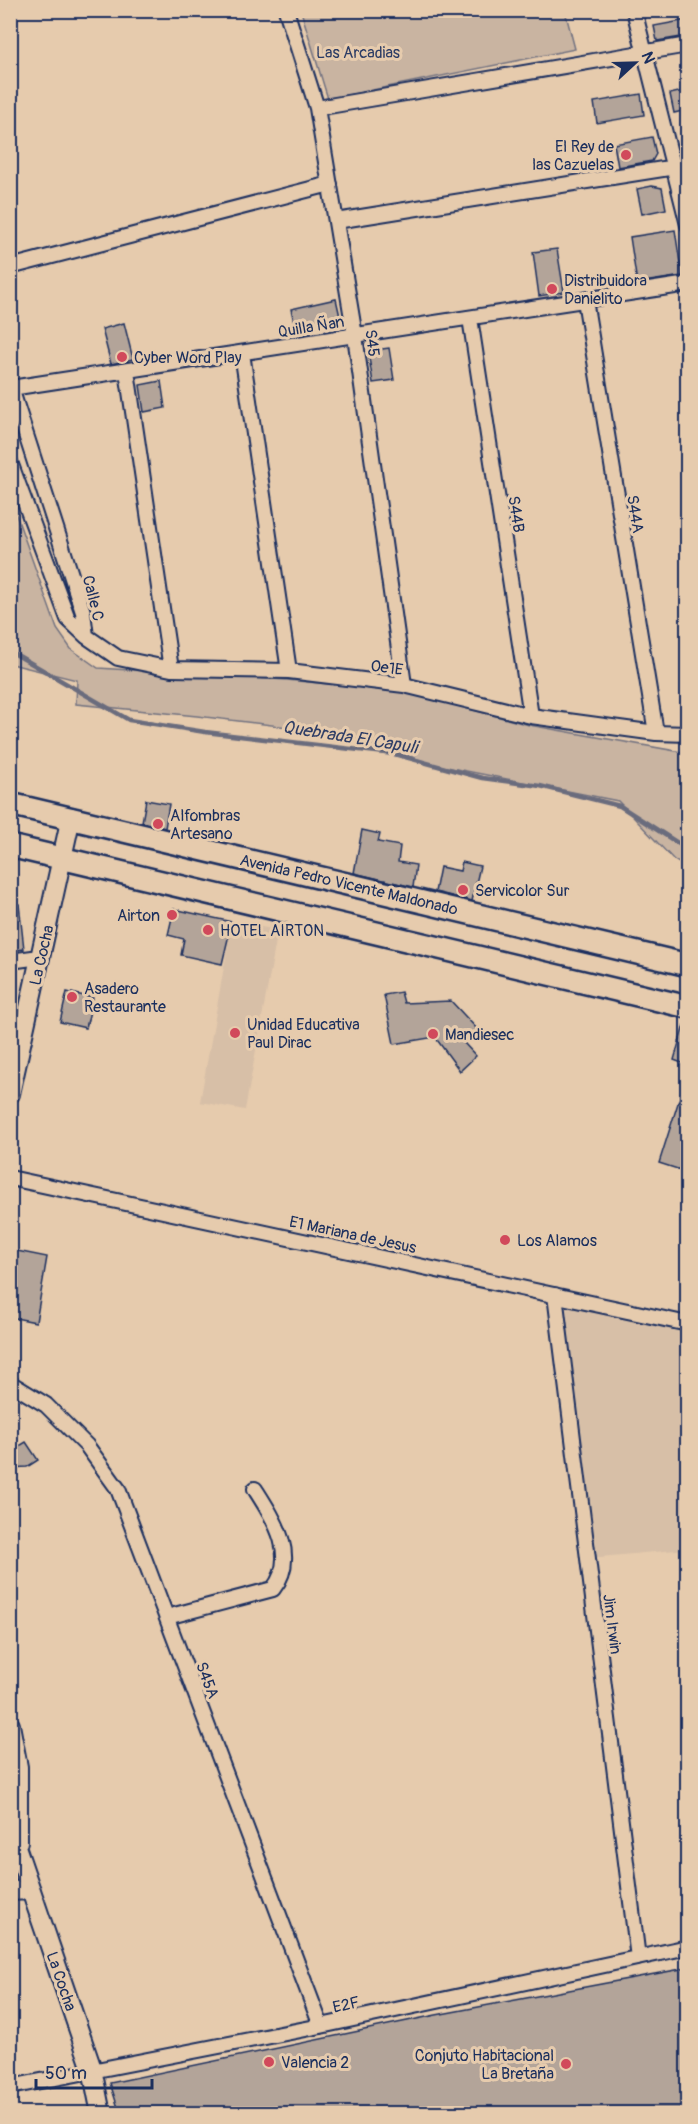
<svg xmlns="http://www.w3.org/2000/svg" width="698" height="2124" font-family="Pangolin,sans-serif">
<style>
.built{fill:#d7bfa7}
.green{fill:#c9b4a1;stroke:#727280;stroke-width:1.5}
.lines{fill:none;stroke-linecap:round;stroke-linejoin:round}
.stream{stroke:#6b6c7d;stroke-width:4.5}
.building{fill:#b3a499;stroke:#1b2f5e;stroke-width:1.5}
.street-casing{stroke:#1b2f5e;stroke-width:18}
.secondary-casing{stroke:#1b2f5e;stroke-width:22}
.primary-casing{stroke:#1b2f5e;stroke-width:26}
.street{stroke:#e6cbad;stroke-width:14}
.secondary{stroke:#e6cbad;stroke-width:18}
.primary{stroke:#e6cbad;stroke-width:21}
.poi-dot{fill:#d1495b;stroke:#e6cbad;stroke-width:2}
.labels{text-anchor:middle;stroke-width:6;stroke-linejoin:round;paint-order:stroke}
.park-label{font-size:16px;fill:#2c3c65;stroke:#e6cbad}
.poi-label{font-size:16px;fill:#1b2f5e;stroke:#e6cbad;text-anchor:start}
.street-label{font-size:16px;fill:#1b2f5e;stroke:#e6cbad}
.water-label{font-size:18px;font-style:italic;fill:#2f3e66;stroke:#e6cbad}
</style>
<rect width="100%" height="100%" fill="#e6cbad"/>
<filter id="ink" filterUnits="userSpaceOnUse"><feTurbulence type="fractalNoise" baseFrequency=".0167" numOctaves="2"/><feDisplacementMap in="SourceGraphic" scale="12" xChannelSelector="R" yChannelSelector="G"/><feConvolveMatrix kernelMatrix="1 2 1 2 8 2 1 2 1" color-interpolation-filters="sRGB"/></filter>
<g filter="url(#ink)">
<path class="built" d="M232 922 278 930 245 1110 200 1102Z
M555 1295 687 1324V1549L589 1558Z"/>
<path class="green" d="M301 11H565L575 49 328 99Z
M10 498 57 629 71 649 98 668 287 680 402 691 529 725 687 753V868L674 860 618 801 436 765 337 733 197 716 76 704 77 680 11 664Z"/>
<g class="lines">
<path class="stream" d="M10 651 129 720 205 732 394 754 482 778 540 786 620 806 687 849"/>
</g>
<path class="building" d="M687 20V36L657 41 654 26Z
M687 90V110L674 113 670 94Z
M641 94 644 115 597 123 594 102Z
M652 137 656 154 652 161 618 167 614 144Z
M652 186 662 188 666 209 642 214 637 189Z
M675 230 682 276 637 283 630 237Z
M557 249 564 292 539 296 533 252Z
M336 299 341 321 296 331 291 309Z
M124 323 133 359 111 364 102 329Z
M389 348 394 380 373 383 368 351Z
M161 381 165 408 144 412 140 385Z
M146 800 169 804 165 828 142 822Z
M362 830 380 834 378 842 400 846 398 862 416 865 413 887 354 873Z
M462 862 480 866 472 901 435 892 440 867 460 871Z
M19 904 24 949 10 951V905Z
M174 909 232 922 222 964 181 955 184 939 168 935Z
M67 992 93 998 86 1028 60 1022Z
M401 992 404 1003 451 1001 478 1030 464 1043 476 1056 460 1071 435 1037 394 1044 384 995Z
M684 1025H687V1065L674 1060Z
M685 1081H687V1172L659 1163Z
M17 1251 47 1257 36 1322 10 1317V1287Z
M26 1442 38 1460 27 1467 10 1468V1447H18Z
M687 1968V2114H120L110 2083 436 2015Z"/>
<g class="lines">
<defs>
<path id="street" d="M286 10 317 108 355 336 404 685
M634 10 688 225
M317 108 688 45
M336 221 688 165
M10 267 330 184
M585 300 656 733
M470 318 531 716
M242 353 289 671
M127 371 171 669
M10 385 83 612 86 636
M11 388 688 284
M10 462 68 619 86 636 118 658 171 669 289 671 404 685 531 716 656 733 688 734
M10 961 40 957
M10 1178 688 1324
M555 1295 638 1958
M10 1383 46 1405 87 1446 118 1489 321 2026
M167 1617 273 1589C299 1556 274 1519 255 1489
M10 2087 321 2026 688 1947"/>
<path id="secondary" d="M10 1094 71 817
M10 1725 18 1767V1842
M10 1829 92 2069 101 2114
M10 1891 31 1890"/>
<path id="primary" d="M10 804 688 965
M10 846 688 1007"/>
</defs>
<use href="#street" class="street-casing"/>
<use href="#secondary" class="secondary-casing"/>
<use href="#primary" class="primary-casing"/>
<use href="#street" class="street"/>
<use href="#secondary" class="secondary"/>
<use href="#primary" class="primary"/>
</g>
</g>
<g class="poi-dot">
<circle cx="626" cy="155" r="6"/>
<circle cx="552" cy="289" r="6"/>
<circle cx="122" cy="357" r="6"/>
<circle cx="158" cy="824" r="6"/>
<circle cx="463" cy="890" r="6"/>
<circle cx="172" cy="915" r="6"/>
<circle cx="208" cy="930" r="6"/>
<circle cx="72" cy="997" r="6"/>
<circle cx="235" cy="1033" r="6"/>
<circle cx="433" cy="1034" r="6"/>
<circle cx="505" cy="1240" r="6"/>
<circle cx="269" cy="2062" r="6"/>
<circle cx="566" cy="2064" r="6"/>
</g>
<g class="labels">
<g class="park-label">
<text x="358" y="58">Las Arcadias</text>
</g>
<g class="poi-label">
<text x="614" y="152" text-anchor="end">El Rey de<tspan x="614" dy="18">las Cazuelas</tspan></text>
<text x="564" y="286">Distribuidora<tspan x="564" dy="18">Danielito</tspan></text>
<text x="134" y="363">Cyber Word Play</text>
<text x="170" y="821">Alfombras<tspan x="170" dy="18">Artesano</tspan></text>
<text x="475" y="896">Servicolor Sur</text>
<text x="160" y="921" text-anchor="end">Airton</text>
<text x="220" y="936">HOTEL AIRTON</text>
<text x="84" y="994">Asadero<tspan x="84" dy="18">Restaurante</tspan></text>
<text x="247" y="1030">Unidad Educativa<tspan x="247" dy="18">Paul Dirac</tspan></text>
<text x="445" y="1040">Mandiesec</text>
<text x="517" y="1246">Los Alamos</text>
<text x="554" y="2061" text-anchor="end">Conjuto Habitacional<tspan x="554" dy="18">La Bretaña</tspan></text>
<text x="281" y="2068">Valencia 2</text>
</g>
<g class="street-label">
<text transform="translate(311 326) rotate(-9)" y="6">Quilla Ñan</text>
<text transform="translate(373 343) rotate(82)" y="6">S45</text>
<text transform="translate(517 514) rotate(81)" y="6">S44B</text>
<text transform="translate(636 514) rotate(81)" y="6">S44A</text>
<text transform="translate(94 598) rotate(76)" y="6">Calle C</text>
<text transform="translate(387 667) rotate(8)" y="6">Oe1E</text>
<text transform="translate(349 884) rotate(13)" y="6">Avenida Pedro Vicente Maldonado</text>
<text transform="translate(41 955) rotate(-77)" y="6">La Cocha</text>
<text transform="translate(353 1234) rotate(12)" y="6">E1 Mariana de Jesus</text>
<text transform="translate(613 1624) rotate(83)" y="6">Jim Irwin</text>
<text transform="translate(208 1680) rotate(69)" y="6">S45A</text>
<text transform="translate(62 1981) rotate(71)" y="6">La Cocha</text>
<text transform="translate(346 2004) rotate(-12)" y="6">E2F</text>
</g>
<g class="water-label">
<text transform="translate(350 737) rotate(9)" y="6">Quebrada El Capuli</text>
</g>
</g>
<rect width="698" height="2124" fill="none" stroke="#e6cbad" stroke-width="36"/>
<rect x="18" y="18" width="662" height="2088" fill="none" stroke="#1b2f5e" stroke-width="2" filter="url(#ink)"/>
<g transform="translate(635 63) rotate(68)" stroke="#e6cbad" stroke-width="4.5" paint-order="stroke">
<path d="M0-4.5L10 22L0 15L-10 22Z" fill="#1b2f5e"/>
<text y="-9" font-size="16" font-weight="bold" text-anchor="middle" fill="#1b2f5e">N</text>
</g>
<path d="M36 2079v9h116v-9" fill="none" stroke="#1b2f5e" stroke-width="3"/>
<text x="45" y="2079" font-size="18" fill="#1b2f5e" stroke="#e6cbad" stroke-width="4.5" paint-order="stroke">50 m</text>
</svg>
